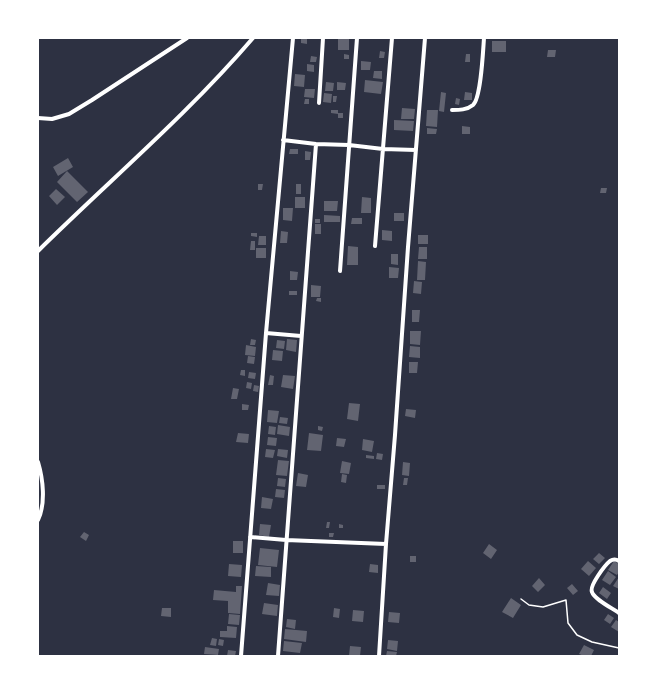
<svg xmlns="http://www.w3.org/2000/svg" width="657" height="694" font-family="'PT Sans',sans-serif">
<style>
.building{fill:#626471}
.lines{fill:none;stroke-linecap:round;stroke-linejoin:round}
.path{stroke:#fff;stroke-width:1.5}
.minor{stroke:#fff;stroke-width:4}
</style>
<rect width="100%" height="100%" fill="#2d3142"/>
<path class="building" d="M338 38H349V50H338Z
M301 39H307V44L301 43Z
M492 41H506V52H492Z
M548 50H556L555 57H547Z
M380 51 385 52 384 58H379Z
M344 54 349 55V59H344Z
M466 54H470V62H465Z
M311 56 317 57 316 62H310Z
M361 61 371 62 370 70H361Z
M307 64 314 65V72L307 71Z
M374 71H382V79L373 78Z
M295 74 305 75 304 87 294 86Z
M365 80 383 82 381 94 364 92Z
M326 82 334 83 333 91H325Z
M337 82 346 83 345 90H337Z
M305 89H315L314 98 304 97Z
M441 92 446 93 444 112 439 111Z
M465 92 472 93V100H464Z
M324 93 332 94 331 103 323 102Z
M333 96H337L336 102H333Z
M456 98 460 99 459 105 455 104Z
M305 99H309V104H304Z
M402 108 415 109 414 119H401Z
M331 110H338V114L331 113Z
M427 110H438L437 127 426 126Z
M338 113H343V118H338Z
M394 120 414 121 413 131 394 130Z
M462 126 470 127V134H462Z
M427 128 437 129 436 134H427Z
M290 149H298V154H289Z
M305 151 311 152 310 160H305Z
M68 158 73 167 58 176 53 167Z
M67 171 88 192 77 202 57 182Z
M258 184H263L262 190H258Z
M296 184H301V194H296Z
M601 188H607L606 193H600Z
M56 189 65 197 57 205 49 196Z
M295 197H305V208H295Z
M362 197 371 198V213H361Z
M324 201H338L337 211H324Z
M283 208H293L292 221 283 220Z
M394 213H404V221H394Z
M324 215 340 216V222H324Z
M352 218H362V224H351Z
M315 219H320V223H315Z
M315 224H321V234H315Z
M382 230 392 231V241L382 240Z
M281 231 288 232 287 243H280Z
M251 233H257V237L251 236Z
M418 235H428V244H418Z
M259 236H266V245H258Z
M251 241H255V250H250Z
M348 246 358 247V265H347Z
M419 247H427V259H418Z
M256 248H266V258H256Z
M391 254H398V265L391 264Z
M418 261 426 262 425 280H417Z
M389 267 399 268 398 278H389Z
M290 271 298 272 297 280H290Z
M414 281 422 282 421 294 413 293Z
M311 285 321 286 320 297H311Z
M289 291H297V295H289Z
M317 298H321V302L316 301Z
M412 310H420L419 322H412Z
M410 331H421L420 345 410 344Z
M251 339 256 340 255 345H250Z
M287 339 297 340 296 352 286 350Z
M277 340 285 341 284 349 276 348Z
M246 345 256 347 255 356 245 355Z
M410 346 420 347V358L409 357Z
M273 350 283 351 282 361 272 360Z
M248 356 255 357 254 364 247 363Z
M409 362H418L417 373H409Z
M241 370H245V376L240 375Z
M249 372 256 373 255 379 248 378Z
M270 375 274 376 273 385H268Z
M283 375 295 376 293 389 281 387Z
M247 382 252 383 251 389 246 388Z
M254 385 259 386 258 392 253 391Z
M233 388 239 389 237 399H231Z
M349 403 360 404 358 421 347 419Z
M242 404 249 405 248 410H242Z
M406 409 416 410 415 418 405 416Z
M268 410 279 411 277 423 267 422Z
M280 417 288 418 287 424 279 423Z
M278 425 290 427 289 436 277 434Z
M269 426 276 427 275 435 268 434Z
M318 426 323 427 322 431 318 430Z
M238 433 249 434 248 443 236 442Z
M309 433 323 435 321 451 307 450Z
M268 437 277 438 276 446 267 445Z
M337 438 346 439 344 447 336 446Z
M363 439 374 441 372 452 362 450Z
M266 449 275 450 273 458 265 457Z
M278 449 288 450 287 458 277 456Z
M377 453 383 454 382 460 376 459Z
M366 455 374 456V459L366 458Z
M278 460 289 461 287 476 276 475Z
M342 461 351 463 349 474 340 473Z
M403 462 410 463 409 476 402 475Z
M298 473 308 475 306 487 296 486Z
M342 474 347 475 346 483 341 482Z
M278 478 286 479 285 487 277 486Z
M404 478H408L407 485H403Z
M377 485H385V489H377Z
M276 489 285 490 284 498 275 497Z
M262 497 273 499 271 509 261 508Z
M327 522H330L329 528H326Z
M260 524 271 525 269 537 259 535Z
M339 524 343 525V528H339Z
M84 532 89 535 86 541 80 537Z
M329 533H334L333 537H329Z
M233 541H243V553H233Z
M489 544 497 550 491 559 483 553Z
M260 548 279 550 277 567 258 565Z
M599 553 605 558 599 564 593 559Z
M410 556H416V562H410Z
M588 561 596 568 589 576 581 569Z
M614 561 619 564V572L617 575 608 570Z
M229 564 242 565 241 577 228 576Z
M370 564 378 565V573L369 572Z
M256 566 271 567V577L255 576Z
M608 571 616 577 610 585 602 580Z
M619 577V589L613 586Z
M539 578 545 585 538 592 532 586Z
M268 583 280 585 279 596 266 595Z
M572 584 578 591 573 595 567 588Z
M236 586H242L240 614 228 613V601L213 600 214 590 236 592Z
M603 587 611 593 607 599 599 593Z
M511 598 521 605 513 618 502 612Z
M264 603 278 605 277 616 262 614Z
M162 608H171V617L161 616Z
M334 608 340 609 339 618 333 617Z
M353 610 364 611 363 622 352 621Z
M389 612 400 613 399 623 388 622Z
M229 614 240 615 239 625 228 624Z
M608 614 614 618 610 624 604 620Z
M287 619 296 620 295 629 286 627Z
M616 620 619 622V632L611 627Z
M227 626 237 627 236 638 220 637V631H227Z
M285 629 307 631 306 642 284 639Z
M212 638 217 639 216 646 210 645Z
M219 639 224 640 223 646 218 645Z
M388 640 398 641 397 651 387 649Z
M284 641 302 643 300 653 283 651Z
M584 645 594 650 591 656H584L579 654Z
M350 646 361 647 360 656H349Z
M205 647 219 649 218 655 204 654Z
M228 650 236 651 235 656H227Z
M387 651 397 652 396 656H386Z"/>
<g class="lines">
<path class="path" d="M521 599 529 605 543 607 566 600 568 623 577 635 592 642 619 648"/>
<path class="minor" d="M319 103 323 38
M452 110C459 110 467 110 473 105 481 98 483 51 484 38
M38 118 52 119 69 114 92 100 187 38
M283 140 316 144 349 145 383 149 416 150
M375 246 392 38
M38 251C110 180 187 115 253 38
M340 271 357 38
M266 333 301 336
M38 462C43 479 46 503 38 520
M250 537 286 540 386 544
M619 561C616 559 613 559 610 561 605 565 589 586 592 592 594 599 612 608 619 613
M241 656 266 333 293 38
M278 656 316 144
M379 656 386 544 395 435 408 247 425 38"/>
</g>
<rect width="657" height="694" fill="none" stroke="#ffffff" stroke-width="78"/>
</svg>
